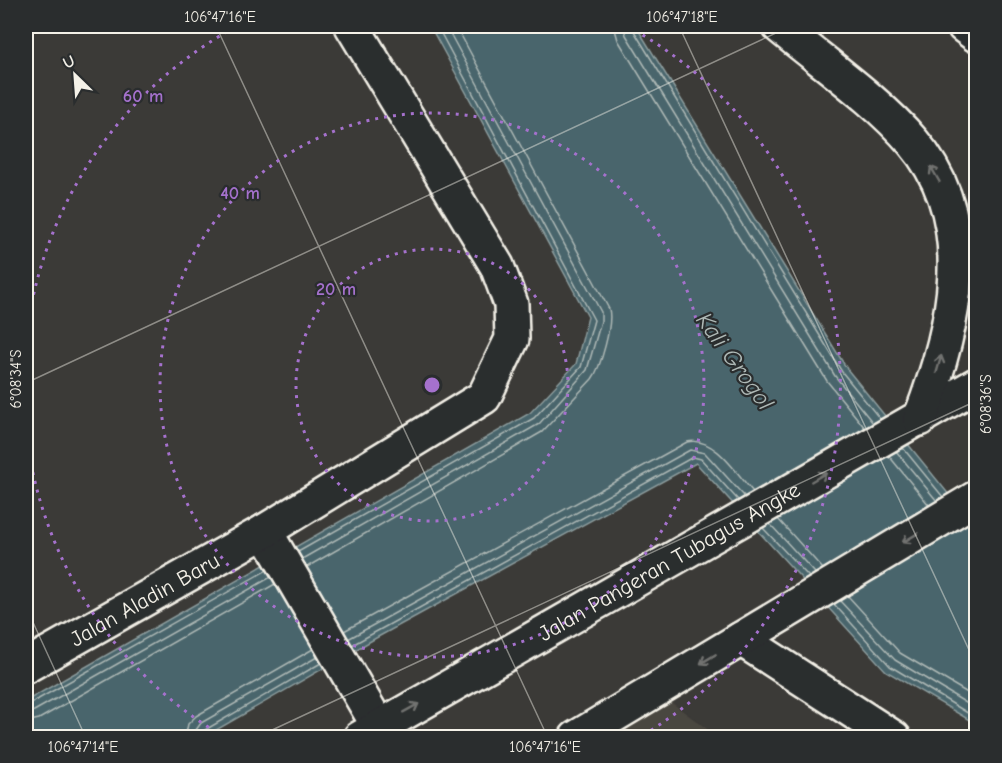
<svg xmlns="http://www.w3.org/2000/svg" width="1002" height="763" font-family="'Comic Neue',sans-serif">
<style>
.built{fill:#4a4640}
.water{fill:#48656c;stroke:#8d9d9e;stroke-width:1.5}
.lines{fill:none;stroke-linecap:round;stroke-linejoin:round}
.shore{stroke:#afb9b6;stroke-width:1.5}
.minor-casing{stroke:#f4f1e8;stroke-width:38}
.tertiary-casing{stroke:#f4f1e8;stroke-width:38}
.secondary-casing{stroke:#f4f1e8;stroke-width:38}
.motorway-casing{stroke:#f4f1e8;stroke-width:38}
.minor{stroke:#2a2d2e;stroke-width:33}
.tertiary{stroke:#2a2d2e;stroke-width:33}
.secondary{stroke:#2a2d2e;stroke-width:33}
.motorway{stroke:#2a2d2e;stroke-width:33}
.oneway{stroke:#71726f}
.ticks{fill:none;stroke:#f4f1e8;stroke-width:1.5;stroke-opacity:0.45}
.ring{fill:none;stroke:#a571cd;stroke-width:3;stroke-dasharray:3 6}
.labels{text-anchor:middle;stroke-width:4.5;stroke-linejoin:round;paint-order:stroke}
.street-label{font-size:22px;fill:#f4f1e8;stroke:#2a2d2e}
.water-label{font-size:24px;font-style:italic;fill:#afb9b6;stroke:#2a2d2e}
.centre{fill:#a571cd;stroke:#2a2d2e;stroke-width:3}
.ring-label{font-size:18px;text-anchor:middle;font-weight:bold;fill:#a571cd;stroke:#2a2d2e;stroke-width:4.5;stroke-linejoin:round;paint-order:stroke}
.neatline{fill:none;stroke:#f4f1e8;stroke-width:2}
.ticks-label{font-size:15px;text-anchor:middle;fill:#f4f1e8}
</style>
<rect width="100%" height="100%" fill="#3b3a37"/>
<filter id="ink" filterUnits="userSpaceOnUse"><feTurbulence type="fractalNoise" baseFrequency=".0167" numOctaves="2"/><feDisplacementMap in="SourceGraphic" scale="12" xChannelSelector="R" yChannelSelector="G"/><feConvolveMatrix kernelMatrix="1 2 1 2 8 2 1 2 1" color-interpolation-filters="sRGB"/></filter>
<g filter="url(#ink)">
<path class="built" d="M672 703 718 737H611Z"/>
<path class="water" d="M430 26H636L847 369 976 528V724L886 671 696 463 376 638 204 737H26V701L530 413 576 364 588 317Z"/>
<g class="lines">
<path class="shore" d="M614 26 618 40 827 381 865 428
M623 26 626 35 835 376 873 423
M631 26 842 372 880 419
M903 448 943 497
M896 451 937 501
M889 456 929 505
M778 519 823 569
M770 524 815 573
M763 528 809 577
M298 552 534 418 581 367 594 320 437 26
M302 559 539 424 587 370 601 321V312L446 26
M307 567 542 432 592 379C601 367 613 324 609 309L456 26
M848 596 900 653 976 698
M840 601 895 660 976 709
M834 604 890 666 976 718
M344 631 687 442C714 435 737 474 753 492
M348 639 690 450 705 453 745 497
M352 645 693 457 701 459 738 500
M26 706 267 570
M26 713 34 711 271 577
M26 722 39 719 275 584
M185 738 188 724 196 716 313 649
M194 738 196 730 201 723 317 657
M202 738 205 730 321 663"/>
<defs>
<path id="minor" d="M741 639 894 738"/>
<g id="tertiary">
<path d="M265 531 379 727"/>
<path id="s1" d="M26 666 265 531 484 397 512 339 511 304 497 266 352 26"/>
</g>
<g id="secondary">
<path id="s2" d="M360 738 976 385"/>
<path d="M576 738 976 498"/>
</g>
<path id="motorway" d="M779 26C822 62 877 100 913 142 981 221 954 331 920 419
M964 26 976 35"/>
</defs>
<use href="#minor" class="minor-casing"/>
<use href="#tertiary" class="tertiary-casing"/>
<use href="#secondary" class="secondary-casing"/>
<use href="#motorway" class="motorway-casing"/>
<use href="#minor" class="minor"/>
<use href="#tertiary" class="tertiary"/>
<use href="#secondary" class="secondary"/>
<use href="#motorway" class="motorway"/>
</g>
<defs><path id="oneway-shaft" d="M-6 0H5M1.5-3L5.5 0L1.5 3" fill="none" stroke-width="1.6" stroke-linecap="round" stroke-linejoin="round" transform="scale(1.5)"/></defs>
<g class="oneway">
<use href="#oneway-shaft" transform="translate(935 174) rotate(-120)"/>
<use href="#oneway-shaft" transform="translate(939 364) rotate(-74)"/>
<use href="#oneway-shaft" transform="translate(819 477) rotate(-30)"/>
<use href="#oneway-shaft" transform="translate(910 538) rotate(149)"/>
<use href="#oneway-shaft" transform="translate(708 659) rotate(149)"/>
<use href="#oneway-shaft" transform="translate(411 708) rotate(-29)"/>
</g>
</g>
<path class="ticks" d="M216 26 548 738M679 26 976 665M26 383 791 26M26 607 86 738M255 738 976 401"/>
<g class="ring">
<circle cx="432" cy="385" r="136"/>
<circle cx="432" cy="385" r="272"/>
<path d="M224 737A409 409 0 0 1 26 431M26 339A409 409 0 0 1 237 26M627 26A409 409 0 0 1 640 737"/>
</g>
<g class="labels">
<g class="street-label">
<text dy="8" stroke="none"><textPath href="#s2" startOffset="356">Jalan Pangeran Tubagus Angke</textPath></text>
<text dy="8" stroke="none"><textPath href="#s1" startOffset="136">Jalan Aladin Baru</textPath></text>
</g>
<g class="water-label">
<text transform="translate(735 361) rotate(54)" y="8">Kali Grogol</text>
</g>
</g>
<circle cx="432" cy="385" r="9" class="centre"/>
<g class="ring-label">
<text x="143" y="102">60 m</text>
<text x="240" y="199">40 m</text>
<text x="336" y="295">20 m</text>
</g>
<rect width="1002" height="763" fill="none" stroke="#2a2d2e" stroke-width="66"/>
<g transform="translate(75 75) rotate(335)" stroke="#2a2d2e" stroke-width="4.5" paint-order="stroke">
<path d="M0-4.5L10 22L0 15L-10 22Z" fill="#f4f1e8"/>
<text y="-9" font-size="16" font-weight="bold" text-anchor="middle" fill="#f4f1e8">U</text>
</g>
<rect x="33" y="33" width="936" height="697" class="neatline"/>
<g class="ticks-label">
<text x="220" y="22">106°47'16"E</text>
<text x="682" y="22">106°47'18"E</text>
<text transform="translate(16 379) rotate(-90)" y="5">6°08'34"S</text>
<text transform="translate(986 404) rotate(-90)" y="5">6°08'36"S</text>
<text x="83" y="752">106°47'14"E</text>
<text x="545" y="752">106°47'16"E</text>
</g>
</svg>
